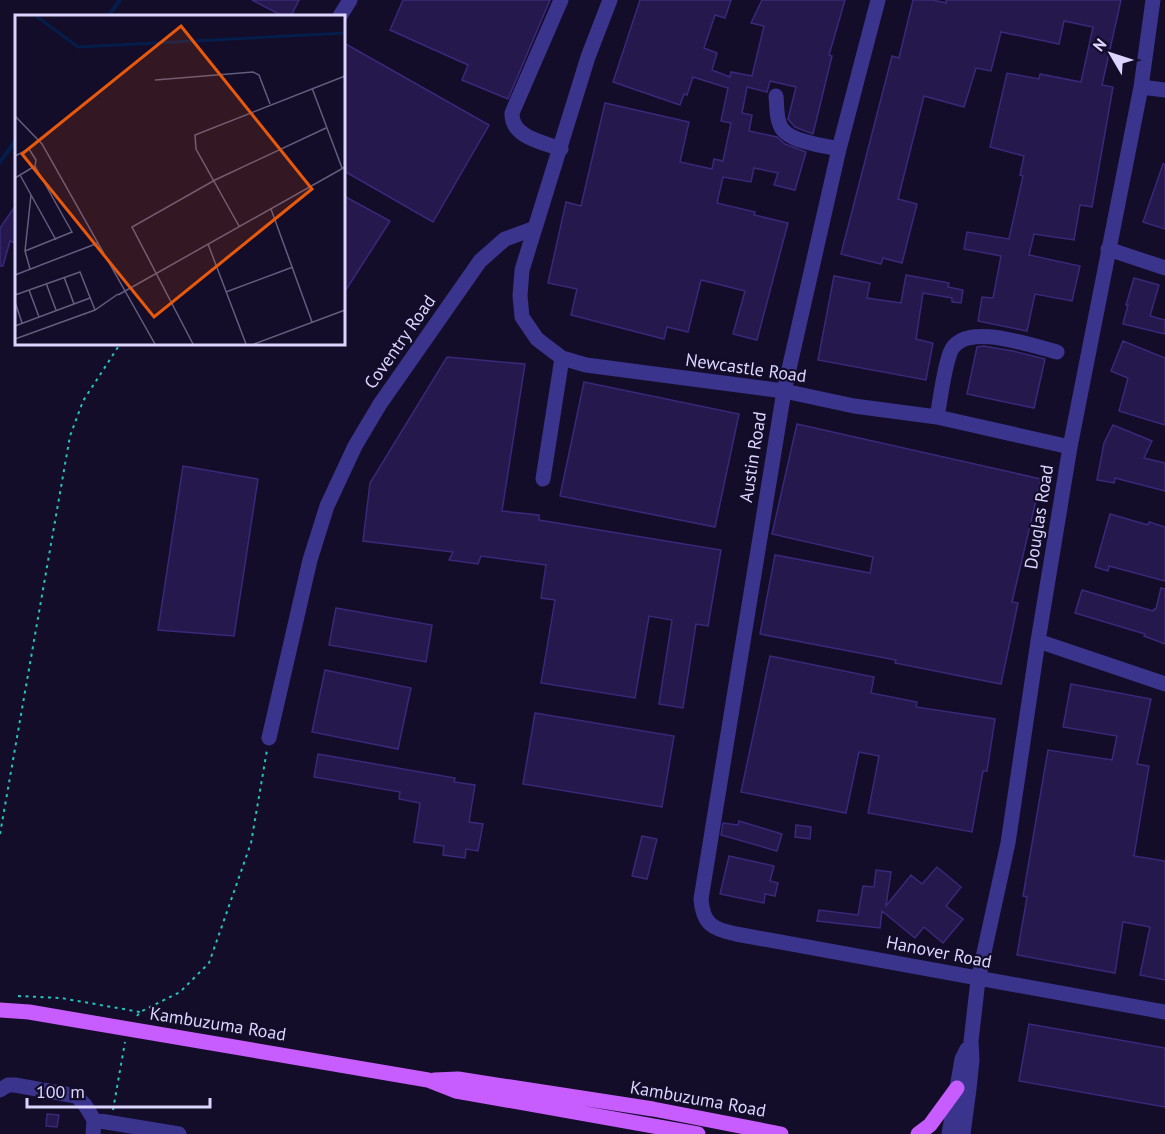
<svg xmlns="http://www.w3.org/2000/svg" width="1165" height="1134" font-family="'PT Sans',sans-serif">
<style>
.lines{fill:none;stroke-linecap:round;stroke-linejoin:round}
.stream{stroke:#051d4a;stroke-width:4}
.building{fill:#24184c;stroke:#3a287a;stroke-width:1.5}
.path{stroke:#24c4bf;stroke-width:2;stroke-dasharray:3 4.5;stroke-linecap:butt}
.minor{stroke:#3a348c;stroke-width:15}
.major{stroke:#c75cff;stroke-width:15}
.labels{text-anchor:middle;stroke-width:4.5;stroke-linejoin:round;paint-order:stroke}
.street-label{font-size:18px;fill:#dbd5ff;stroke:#130d29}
.inset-river{fill:none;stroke:#051d4a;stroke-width:3}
.inset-road{fill:none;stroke:#635d7f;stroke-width:1.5}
.view{fill:#e8590c;fill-opacity:0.15;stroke:#e8590c;stroke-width:3}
.inset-edge{fill:none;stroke:#dbd5ff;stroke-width:3}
</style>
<rect width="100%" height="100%" fill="#130d29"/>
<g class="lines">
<path class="stream" d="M108 16 120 0
M0 162 16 140"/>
</g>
<path class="building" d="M252 0H299L291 16H283Z
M403 0H550L508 99 462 80 468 65 390 30Z
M640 0H731L725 18 715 15 704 48 717 53 712 70 730 77 731 72 752 76 764 26 751 23 762 0H845L829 55 832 56 813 134 795 127 788 119 796 87 770 81 767 92 747 87 742 113 752 115 749 131 777 137 785 144 806 152 795 190 774 185 778 173 754 168 751 182 723 177 717 203 755 212 754 215 788 223 757 340 733 334 745 291 701 280 688 332 667 327 664 339 571 315 577 289 548 283 566 202 581 206 605 103 689 122 680 162 712 169 714 159 723 161 731 123 721 121 728 88 693 77 687 95 684 94 680 105 613 82Z
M913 0H933L946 3V0H1121L1102 85 1113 87 1092 207 1080 205 1074 240 1034 234 1029 255 1080 266 1072 301 1035 294 1027 331 978 321 982 297 993 298 1001 256 964 249 967 232 1009 239 1023 176 1020 175 1024 156 990 147 1007 73 1039 79 1040 74 1081 82 1093 27 1064 21 1059 44 1001 32 991 71 976 68 964 107 924 96 898 199 917 204 902 263 883 258 881 264 841 254 892 56 899 58Z
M344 43 489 125 433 222 344 171Z
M1163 164H1165V229L1143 222Z
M344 196 390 221 344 293Z
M16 205V243L10 241 3 266H0V228Z
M906 275 949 283 948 287 963 290 961 303 952 302V298L923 293 916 339 933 343 926 380 818 360 834 276 870 283 867 298 901 303Z
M1134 278 1159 285 1150 316 1165 320V334L1123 324 1128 305H1126Z
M1123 341 1165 358V425L1119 411 1128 378 1111 371Z
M983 346 1013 351 1045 359 1034 408 967 394 977 347Z
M447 357 525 364 502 511 539 515V520L721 550 708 626 696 624 683 708 659 704 672 620 649 616 635 698 541 683 555 600 541 598 546 565 481 556 478 564 449 560 453 552 363 541 370 483Z
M584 382 739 414 715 527 560 496Z
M797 424 1041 479 1012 602 1018 603 1001 684 895 663 896 660 760 634 775 555 870 573 873 557 772 534Z
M1113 425 1152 441 1144 458 1165 463V491L1115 478 1114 483 1097 480 1104 443Z
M183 466 258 479 234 636 158 630Z
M1110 514 1148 525 1149 522 1165 527V581L1109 566 1108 571 1095 567Z
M1161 588 1165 589V644L1144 636 1145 634 1075 613 1082 590 1153 611 1154 609H1156Z
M336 608 432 625 426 662 329 645Z
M770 656 874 677 871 693 917 702 916 707 995 719 987 771H983L972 832 868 813 879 756 859 752 846 813 741 792Z
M325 670 411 688 398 749 312 732Z
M1071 684 1151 699 1137 764 1149 766 1134 856 1165 861V980L1140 975 1150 927 1123 922 1115 973 1017 955 1027 897 1023 896 1048 750 1112 760 1117 736 1063 727Z
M535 713 674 736 662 807 523 784Z
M318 754 455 778 454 782 475 785 469 822 483 824 478 851 466 849 465 858 443 855 444 846 414 842 420 803 399 799 400 792 314 777Z
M739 821 782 834 777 851 721 835 723 823 738 825Z
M796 825 811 827 810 839 795 837Z
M642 836 657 839 647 879 632 876Z
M729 856 774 866 770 881 778 883 775 896 765 894 764 903 720 894Z
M937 867 961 887 946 906 963 919 943 943 924 927 915 938 882 911 880 928 817 921 819 910 858 915 863 886 874 887 876 870 891 872 886 906 911 875 922 884Z
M1029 1024 1165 1048V1107L1019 1081Z
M47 1114 59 1115 57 1127 46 1126Z"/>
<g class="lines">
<path class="path" d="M0 834 70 436 83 401 120 344
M18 996 61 998 140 1012
M137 1016 140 1012 180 992 209 963 251 843 267 750
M113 1110 125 1042"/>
<path class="minor" d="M610 0 588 57 522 270 520 296 522 317 537 339 562 358 586 365 784 391 854 406 937 417 1070 447
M878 0 839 149 784 391 701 899C703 924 712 929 736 934L1165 1012
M340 16 350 0
M1141 87 1165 90
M776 96C777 105 776 116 780 125 786 142 823 145 839 149
M561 149C542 142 511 137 512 113L561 0
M1108 249 1165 268
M937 417C941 396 943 373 950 353 962 320 1032 346 1057 352
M543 479 562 358
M1038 641 1165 684
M269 738 310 560 327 506 355 446 380 404 480 261 505 239 535 228
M0 1090 8 1085H15L76 1096 85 1105 94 1120 93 1134
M94 1120 179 1134
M949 1134 962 1059 967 1049
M963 1134 969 1089 972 1060 971 1041 978 980 1008 843 1038 641 1070 447 1141 87 1153 0"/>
<path class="major" d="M0 1010 29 1012 428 1080 456 1091 698 1134
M434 1080 458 1079 653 1109 781 1134
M918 1134 930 1125 957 1088"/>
</g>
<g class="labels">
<g class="street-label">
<text transform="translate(400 342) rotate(-55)" y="6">Coventry Road</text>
<text transform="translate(746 368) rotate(8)" y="6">Newcastle Road</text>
<text transform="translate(753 457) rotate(-81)" y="6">Austin Road</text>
<text transform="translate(1039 517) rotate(-81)" y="6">Douglas Road</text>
<text transform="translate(939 952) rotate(11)" y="6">Hanover Road</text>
<text transform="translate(218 1024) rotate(9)" y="6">Kambuzuma Road</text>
<text transform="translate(698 1099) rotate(10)" y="6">Kambuzuma Road</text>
</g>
</g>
<g transform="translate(15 15)">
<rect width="330" height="330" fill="#130d29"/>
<path class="inset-river" d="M21 1 63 32 330 18"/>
<path class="inset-road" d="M140 65 238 57 244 60 255 89M297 73 327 153M0 101 27 129 140 329M0 141 14 134 21 145 20 151 0 163M5 160 41 225M256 194 297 307M224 211 181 134 180 120 330 61M193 229 231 329M10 236 57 217 20 151M15 254 10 236 16 180M0 260 83 228M49 262 59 289M31 268 41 295M14 275 24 302M211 277 278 252M0 280 65 257 80 295M103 280 330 152M0 287 7 308M0 311 75 283M0 324 80 295 103 279M178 329 117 212 200 165 311 113M239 329 330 295"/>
<path class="view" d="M166 11 297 174 139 302 7 139Z"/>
<rect width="330" height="330" class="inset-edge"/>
</g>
<g transform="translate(1111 54) rotate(309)" stroke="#130d29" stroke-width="4.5" paint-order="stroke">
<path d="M0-4.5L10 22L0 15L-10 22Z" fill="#dbd5ff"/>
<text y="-9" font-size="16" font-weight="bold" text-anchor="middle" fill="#dbd5ff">N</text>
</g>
<path d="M27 1098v9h183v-9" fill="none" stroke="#dbd5ff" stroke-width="3"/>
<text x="36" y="1098" font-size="18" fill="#dbd5ff" stroke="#130d29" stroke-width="4.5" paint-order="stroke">100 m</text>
</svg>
